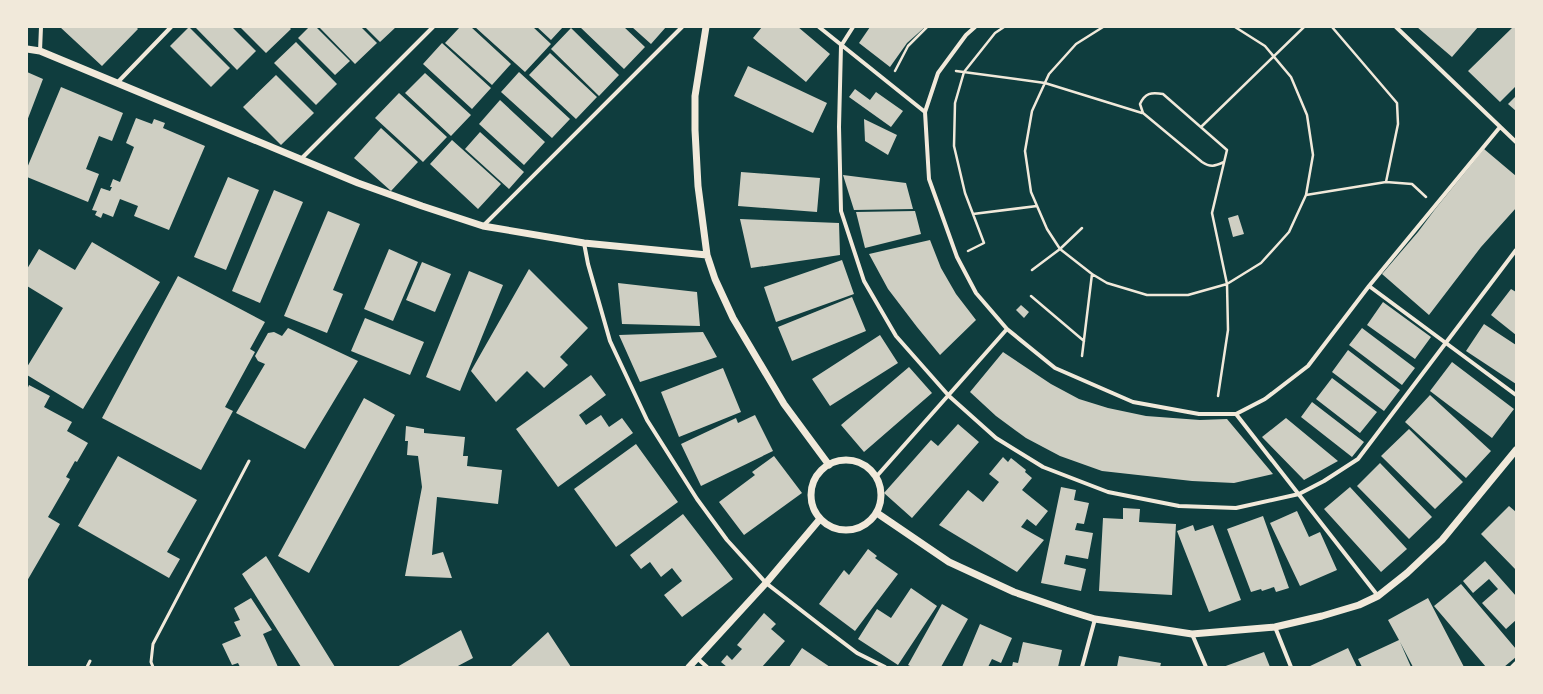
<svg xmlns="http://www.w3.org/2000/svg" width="1543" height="694" font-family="'Nunito Sans',sans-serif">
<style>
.building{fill:#cfcfc3}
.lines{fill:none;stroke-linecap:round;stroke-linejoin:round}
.path{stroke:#f1e9da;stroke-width:2.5}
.service{stroke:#f1e9da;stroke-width:3}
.minor{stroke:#f1e9da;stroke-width:4}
.tertiary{stroke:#f1e9da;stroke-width:7}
</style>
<rect width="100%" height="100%" fill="#0f3d3e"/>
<path class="building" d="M60 27H136L138 29 102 66Z
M189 27 230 68 211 87 170 46Z
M197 27H232L256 51 237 70 196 28Z
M240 27H289L291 29 266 53Z
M309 27H316L350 61 335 75 298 38Z
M319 27H361L377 43 355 64Z
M365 27H396L380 42Z
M460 27H471L511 64 492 85 445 43Z
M475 27H533L551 44 525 72Z
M537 27H563L551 40Z
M580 27H624L645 47 624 69Z
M632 27H666L651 44Z
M762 27H798L830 54 806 82 753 38Z
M870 27H925L907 43 890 67 859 43Z
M1417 27H1478L1452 57Z
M1513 27H1516V86L1500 102 1468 71Z
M571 28 619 75 599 96 551 49Z
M296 42 337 84 316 105 274 63Z
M442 43 491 88 472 109 423 64Z
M550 53 597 97 576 119 529 75Z
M748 66 827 103 813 133 734 96Z
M27 72 43 79 27 121Z
M519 72 570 119 552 138 501 92Z
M425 73 471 115 451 136 405 93Z
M276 75 314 113 281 145 243 107Z
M61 87 123 113 112 141 99 136 86 169 99 174 88 202 27 177V168Z
M855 89 870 100 876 92 903 111 891 127 849 97Z
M399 93 447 137 423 162 375 118Z
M1516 96V111L1508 104Z
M500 100 545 142 524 165 479 124Z
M136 118 152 124 154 119 165 123 163 128 205 146 169 230 134 216 138 206 120 199 113 217 103 213 101 218 95 215 97 211 92 210 101 188 110 191 112 187H110L113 179 120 182 134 147 126 143Z
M864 119 897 135 888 155 865 141Z
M381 128 418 162 391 191 354 158Z
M480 132 524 172 509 189 465 149Z
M452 140 501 184 478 209 430 164Z
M1484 149 1516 176V208L1481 247 1429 315 1382 274 1418 232 1436 208Z
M741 172 820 178 817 212 738 206Z
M843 175 906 183 913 209 854 210Z
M228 177 259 190 226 270 194 257Z
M274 190 303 202 260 303 232 291Z
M328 211 360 224 333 290 343 294 327 333 284 316Z
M915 211 921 234 865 248 856 212Z
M1238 215 1244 234 1233 237 1228 218Z
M740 219 839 223 840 255 751 268Z
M930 240 941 268 956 294 976 320 940 355 917 327 888 289 869 254Z
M92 242 160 282 83 409 27 375V367L63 308 27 286V269L39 249 75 270Z
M389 249 418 262 393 321 364 309Z
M842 260 854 294 776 322 764 287Z
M422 262 451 274 435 312 406 300Z
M529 269 588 328 560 357 568 365 544 388 527 371 496 402 471 371Z
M469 271 503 285 460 391 426 377Z
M178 276 265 322 250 349 255 352 225 407 233 411 201 470 102 418Z
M618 283 697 292 700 326 622 324Z
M1511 289 1516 292V335L1491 315Z
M852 297 866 331 792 361 778 327Z
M1383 302 1431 337 1415 359 1367 325Z
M1021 305 1029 312 1024 318 1016 310Z
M365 318 424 342 410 375 351 351Z
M1484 324 1516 345V384L1466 351Z
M288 328 358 361 305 449 236 413 265 364 258 361 255 356 268 333 274 332 282 336Z
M1362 328 1415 368 1402 385 1349 345Z
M703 332 717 357 640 382 619 335Z
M880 335 898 363 830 406 812 379Z
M1348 350 1400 390 1384 411 1332 372Z
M1003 352 1051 384 1079 399 1108 408 1146 416 1200 420 1227 419 1273 474 1234 483 1192 481 1102 471 1060 456 1026 438 996 416 970 392Z
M1452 362 1514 409 1492 438 1430 391Z
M909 367 932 393 864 452 841 425Z
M723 368 741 412 679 437 661 392Z
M591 375 606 395 579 415 586 425 601 415 609 427 622 418 633 433 558 487 516 429Z
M1332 378 1377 412 1360 433 1316 399Z
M29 385 50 396 44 407 72 422 67 431 88 443 77 462 75 461 66 477 70 479 48 517 60 524 27 581V390Z
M1430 395 1491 451 1466 478 1405 422Z
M364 398 395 415 309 573 278 556Z
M1312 402 1364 442 1352 457 1301 417Z
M755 415 773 451 701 486 681 444 736 418 738 423Z
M1286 418 1338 461 1304 480 1262 437Z
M958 424 979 442 912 518 884 493 931 440 938 446Z
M406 426 424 429V433L465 437 463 456H468L467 466 502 470 498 504 437 497 432 555 443 552 452 578 405 576 422 487 418 456 407 455 408 441H405Z
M1409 429 1463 482 1435 509 1381 456Z
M636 444 678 502 616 547 574 489Z
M118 456 197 500 167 552 180 559 169 578 78 526Z
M774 456 802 493 744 535 719 502 755 475 752 472Z
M1003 457 1008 462 1011 458 1026 470 1025 472 1032 478 1022 490 1048 511 1036 526 1027 519 1021 527 1044 540 1017 572 939 525 968 490 983 502 999 482 989 474Z
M1380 463 1432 517 1409 539 1357 486Z
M1061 487 1076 490 1074 500 1089 503 1084 524 1077 523 1075 530 1093 533 1088 559 1066 555 1064 564 1086 569 1081 591 1041 583Z
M1350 487 1407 549 1381 572 1324 509Z
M1509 506 1516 512V570L1481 534Z
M1123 508 1140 509 1139 522 1176 524 1172 595 1099 591 1103 518 1123 519Z
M1297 511 1309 537 1320 532 1337 570 1300 586 1270 523Z
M683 514 733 579 682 617 664 595 682 581 672 568 661 577 650 562 641 569 630 555Z
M1263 516 1289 588 1276 592 1274 587 1262 591 1261 589 1251 592 1227 529Z
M1193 525 1195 531 1213 525 1241 600 1209 612 1177 531Z
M868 549 877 556 875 558 898 574 855 631 819 604 844 570 849 575Z
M266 556 335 667H301L242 574Z
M1485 561 1516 596V620L1506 629 1482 603 1498 589 1489 579 1473 593 1463 581Z
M1461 584 1516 649V657L1504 667H1486L1434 606Z
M911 588 937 606 898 665 858 639 877 609 891 618Z
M251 598 272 630 263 634 278 667H240L238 663 232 665 222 644 241 636 234 622 240 620 234 608Z
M1428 598 1464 667H1413L1400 642 1411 667H1362L1358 659 1399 640 1388 620Z
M942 604 968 619 941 667H912L908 665Z
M764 613 776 624 771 629 785 641 762 667H727L721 662 727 655 732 660 742 649 737 645Z
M980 624 1012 638 1001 663 992 659 988 667H962Z
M461 630 473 658 456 667H397Z
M548 632 571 667H510Z
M1023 642 1062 650 1058 667H1012L1013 662 1018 663Z
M802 648 830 667H789Z
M1348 648 1357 667H1308Z
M1264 652 1270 667H1223Z
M1119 656 1161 663 1160 667H1117Z"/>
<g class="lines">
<path class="path" d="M1103 27 1076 44 1049 74 1032 111 1025 151 1031 192 1047 229 1060 249 1092 274 1107 283 1147 295H1188L1227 284 1261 263 1289 232 1306 195 1313 155 1307 115 1291 77 1265 46 1235 27
M1332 27 1397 103 1398 124 1386 182 1412 184 1426 197
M895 71 908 46 927 27
M956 71 1045 83 1142 113
M1201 127 1304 27
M1306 195 1386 182
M973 214 1037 206
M968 251 984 243 965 193 954 146 955 103 964 72 995 33 1004 27
M1032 270 1060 249 1082 228
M1031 296 1084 341
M1082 356 1092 274
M1218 396 1228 330 1227 284 1212 213 1227 150 1163 94C1151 92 1145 93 1140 104L1143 113 1202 162C1211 168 1215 166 1224 162"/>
<path class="service" d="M87 667 90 661
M153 667 151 662 153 644 249 461"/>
<path class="minor" d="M819 27 925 112
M853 27 841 46 839 127 841 211 864 281 896 336 949 396 996 438 1043 467 1108 492 1179 506 1236 508 1299 494 1324 481 1358 459 1516 250
M975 27 966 35 938 73 925 112 929 179 957 257 976 293 1007 329 1055 368 1133 402 1199 414H1236L1265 399 1308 366 1369 286 1500 127
M1396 27 1516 142
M40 51 41 27
M117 83 171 27
M301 159 433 27
M483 226 682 27
M584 243 588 264 610 341 647 420 697 499 727 540 766 583 824 628 857 653 885 667
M1369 286 1516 395
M1236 414 1378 596
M876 477 1007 329
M1275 627 1291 667
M1192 634 1206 667
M697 658 707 667
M1082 667 1095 619
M1512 667 1516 663"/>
<path class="tertiary" d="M706 27 695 96V130L698 186 707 255 715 279 733 318 784 404 829 465
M27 49 40 51 358 183 422 206 483 226 584 243 707 255
M811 495a35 35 0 1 1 70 0a35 35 0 1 1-70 0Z
M877 513 949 562 1014 592 1066 610 1095 619 1192 634 1275 627 1322 616 1359 605 1378 596 1407 573 1442 540 1516 450
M689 667 766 583 820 519"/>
</g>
<rect width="1543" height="694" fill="none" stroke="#f1e9da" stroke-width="56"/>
</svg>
